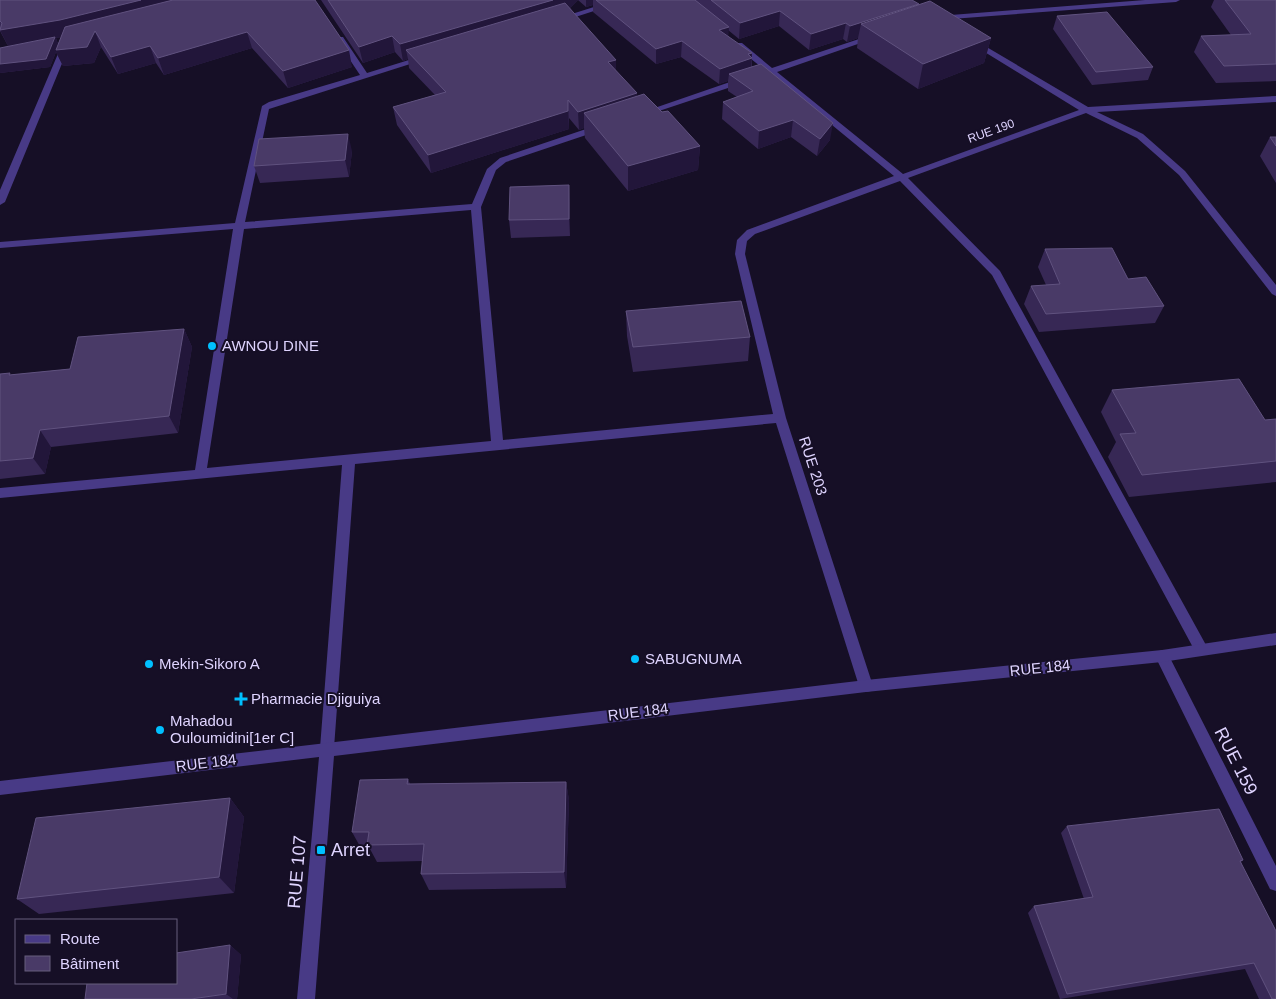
<svg xmlns="http://www.w3.org/2000/svg" width="1276" height="999" font-family="Helvetica,sans-serif">
<style>
.lines{fill:none;stroke-linecap:round;stroke-linejoin:round}
.minor{fill:#483a86;fill-rule:evenodd}
.tertiary{fill:#483a86;fill-rule:evenodd}
.wall{fill:#372855;fill-rule:evenodd}
.shaded-wall{fill:#22163a}
.building{fill:#493a67;stroke:#60527f}
.poi-dot{fill:#00c0ff;stroke:#160f26;stroke-width:2}
.labels{text-anchor:middle;stroke-width:4;stroke-linejoin:round;paint-order:stroke}
.far-street-label{font-size:12px;fill:#dfd4ff;stroke:#160f26}
.poi-label{font-size:15px;fill:#dfd4ff;stroke:#160f26;text-anchor:start}
.street-label{font-size:15px;fill:#dfd4ff;stroke:#160f26}
.near-street-label{font-size:18px;fill:#dfd4ff;stroke:#160f26}
.near-poi-label{font-size:18px;fill:#dfd4ff;stroke:#160f26;text-anchor:start}
</style>
<rect width="100%" height="100%" fill="#160f26"/>
<g class="lines">
<path class="minor" d="M616 0H628L563 21 556 19Z
M1145 0H1180L1176 2 938 20 934 18 938 16Z
M871 35 878 37 777 72 903 174 1079 110 970 43 969 41 973 39 1088 107 1276 96V102L1097 112 1143 134 1185 171 1276 285V296L1272 294 1179 175 1137 138 1086 113 908 178 1000 271 1206 645 1208 649 1206 653 1201 655 1196 653 992 275 900 181 755 234 747 241 745 254 786 418 873 686 871 691 866 692 861 691 859 686 776 423 355 464 334 748 332 753 327 755 322 753 320 748 342 465 0 498V488L195 470 233 229 0 248V242L235 223 262 106 269 102 360 75 336 39 340 37H343L367 73 425 55 429 58 269 109 245 222 472 204 487 169 500 158 598 125H604V129L506 162 496 170 481 207 503 440 773 414 735 254 737 240 747 230 894 176 770 74 644 116 640 113 765 70 736 47V43H742L772 68ZM471 210 491 441 207 468 244 229Z
M63 42 70 44 5 202 0 205V190Z
M1162 650 1167 652 1276 866V891L1270 889 1157 660 1155 656 1157 652Z"/>
<path class="tertiary" d="M1276 633V645L1162 662 866 692 334 756 315 999H297L319 757 0 795V781L866 680 1162 650Z"/>
</g>
<path class="wall" d="M0 0H315L352 67 288 88 252 48 164 75 156 63 118 74 101 47 94 63 63 66 56 52 50 67 0 73V48L8 46 0 31ZM61 37 58 44 56 38Z
M321 0H578L570 8 616 71 637 96 662 112 700 146 698 170 628 191 585 138 584 128 579 130 569 118V129L431 173 397 125 393 107 435 95 409 68 408 59 403 61 395 52 363 63Z
M578 0H912L919 5 991 38 984 63 918 89 857 48 858 38 847 42 843 39 809 50 779 26 739 39 728 30V36L752 58V67L830 140 817 156 791 137 758 149 722 119 723 102 737 97 728 91V81L719 84 681 57 656 64 593 12V5L586 7Z
M1214 0H1276V81L1216 83 1194 52 1201 36 1231 35 1211 7Z
M1057 16 1153 67 1148 80 1092 85 1053 29Z
M1270 137H1276V183L1260 156Z
M352 151 349 177 260 183 254 166Z
M570 202V236L511 238 509 220Z
M1045 249 1128 279 1164 306 1155 323 1039 332 1024 304 1031 286 1046 285 1038 267Z
M626 311 750 337 748 361 633 372 627 336Z
M184 329 192 347 178 433 51 447 45 474 0 479V374L11 375 70 369Z
M1112 390 1265 420 1276 419V482L1129 497 1108 457 1116 442 1101 412Z
M408 779 410 784 566 782 569 800 566 888 429 890 421 874 423 861 377 862 370 849 362 850 352 832Z
M230 798 244 817 234 893 39 914 17 899Z
M1067 826 1243 860 1241 862 1276 999H1259L1245 969 1060 999 1028 913 1034 906 1084 899 1061 833Z
M230 945 241 955 237 999H85Z"/>
<path class="shaded-wall" d="M141 0H211L68 36 56 38 59 46 95 31 101 47 94 63 63 66 56 52 50 67 0 73V64L8 46 0 30Z
M553 0H578L565 13 406 50 408 59 403 61 400 44Z
M586 0H593V5L586 7Z
M919 4 915 19 861 24 858 38 847 42 850 26Z
M780 11 779 26 739 39 740 23Z
M846 23 843 39 809 50 811 34Z
M729 27 728 43 719 30Z
M247 32 252 48 164 75 158 58Z
M392 36 395 52 363 63 359 47Z
M991 38 984 63 918 89 923 64Z
M682 41 681 57 656 64V49Z
M150 46 156 63 118 74 111 57Z
M349 50 352 67 288 88 283 71Z
M752 53 751 74H729L728 81 719 84 720 69Z
M616 60V78L608 62Z
M637 93V111L584 113V128L579 130 578 112Z
M568 100 569 129 431 173 428 155Z
M793 120 791 137 758 149 759 131Z
M833 123 830 140 817 156 820 139Z
M348 134 352 151 349 177 345 160Z
M700 146 698 170 628 191V166Z
M569 185 570 202V236L569 219Z
M184 329 192 347 178 433 169 416Z
M40 430 51 447 45 474 33 458Z
M566 782 569 800 566 888 564 872Z
M230 798 244 817 234 893 219 877Z
M230 945 241 955 237 999H233L226 994Z"/>
<path class="building" d="M0 0H141L60 20 0 30 2 23 0 21Z
M173 0H315L349 50 283 71 247 32 158 58 150 46 111 57 95 31 87 47 56 50 65 27Z
M328 0H553L400 44 392 36 359 47Z
M596 0H695L729 27 719 30 752 53 748 54 752 58 720 69 682 41 656 49Z
M711 0H912L919 4 850 26 846 23 811 34 780 11 740 23Z
M1225 0H1276V64L1224 66 1201 36 1251 34Z
M930 1 991 38 923 64 861 24Z
M565 3 616 60 608 62 637 93 578 112 568 100V111L428 155 393 107 446 92 406 50Z
M1107 12 1153 67 1096 72 1057 16Z
M55 37 46 59 0 64V48Z
M761 64 833 123 820 139 793 120 759 131 723 102 753 91 729 74Z
M644 94 662 112 668 111 700 146 628 166 584 113Z
M348 134 345 160 254 166 259 139Z
M1270 137H1276V146Z
M569 185V219L509 220 510 187Z
M1112 248 1128 279 1146 277 1164 306 1046 314 1031 286 1060 284 1045 249Z
M741 301 750 337 633 347 626 311Z
M184 329 169 416 40 430 33 458 0 461V374L10 373 9 375 70 369 78 337Z
M1239 379 1265 420 1276 419V461L1142 475 1120 434 1136 433 1112 390Z
M408 779 407 784 566 782 564 872 421 874 424 844 367 845 369 832H352L360 780Z
M230 798 219 877 17 899 36 818Z
M1219 809 1243 860 1240 861 1276 931V999H1272L1254 963 1067 994 1034 906 1093 897 1067 826Z
M230 945 226 994 191 999H85L87 983H176V953Z"/>
<g class="poi-dot">
<circle cx="212" cy="346" r="5"/>
<circle cx="635" cy="659" r="5"/>
<circle cx="149" cy="664" r="5"/>
<path d="M238.5 691.5h5v5h5v5h-5v5h-5v-5h-5v-5h5z"/>
<circle cx="160" cy="730" r="5"/>
<rect x="316" y="845" width="10" height="10" rx="2.5"/>
</g>
<g class="labels">
<g class="far-street-label">
<text transform="translate(991 131) rotate(-20)" y="4">RUE 190</text>
</g>
<g class="poi-label">
<text x="222" y="351">AWNOU DINE</text>
<text x="645" y="664">SABUGNUMA</text>
<text x="159" y="669">Mekin-Sikoro A</text>
<text x="251" y="704">Pharmacie Djiguiya</text>
<text x="170" y="726">Mahadou<tspan x="170" dy="17">Ouloumidini[1er C]</tspan></text>
</g>
<g class="street-label">
<text transform="translate(813 466) rotate(72)" y="5">RUE 203</text>
<text transform="translate(1040 668) rotate(-6)" y="5">RUE 184</text>
<text transform="translate(638 712) rotate(-7)" y="5">RUE 184</text>
<text transform="translate(206 763) rotate(-7)" y="5">RUE 184</text>
</g>
<g class="near-street-label">
<text transform="translate(1236 761) rotate(63)" y="6">RUE 159</text>
<text transform="translate(297 872) rotate(-85)" y="6">RUE 107</text>
</g>
<g class="near-poi-label">
<text x="331" y="856">Arret</text>
</g>
</g>
<rect x="15" y="919" width="162" height="65" fill="#160f26" stroke="#665e7d"/>
<rect x="25" y="935" width="25" height="8" fill="#483a86" stroke="#665e7d"/>
<text x="60" y="944" font-size="15" fill="#dfd4ff">Route</text>
<rect x="25" y="956" width="25" height="15" fill="#493a67" stroke="#665e7d"/>
<text x="60" y="969" font-size="15" fill="#dfd4ff">Bâtiment</text>
</svg>
